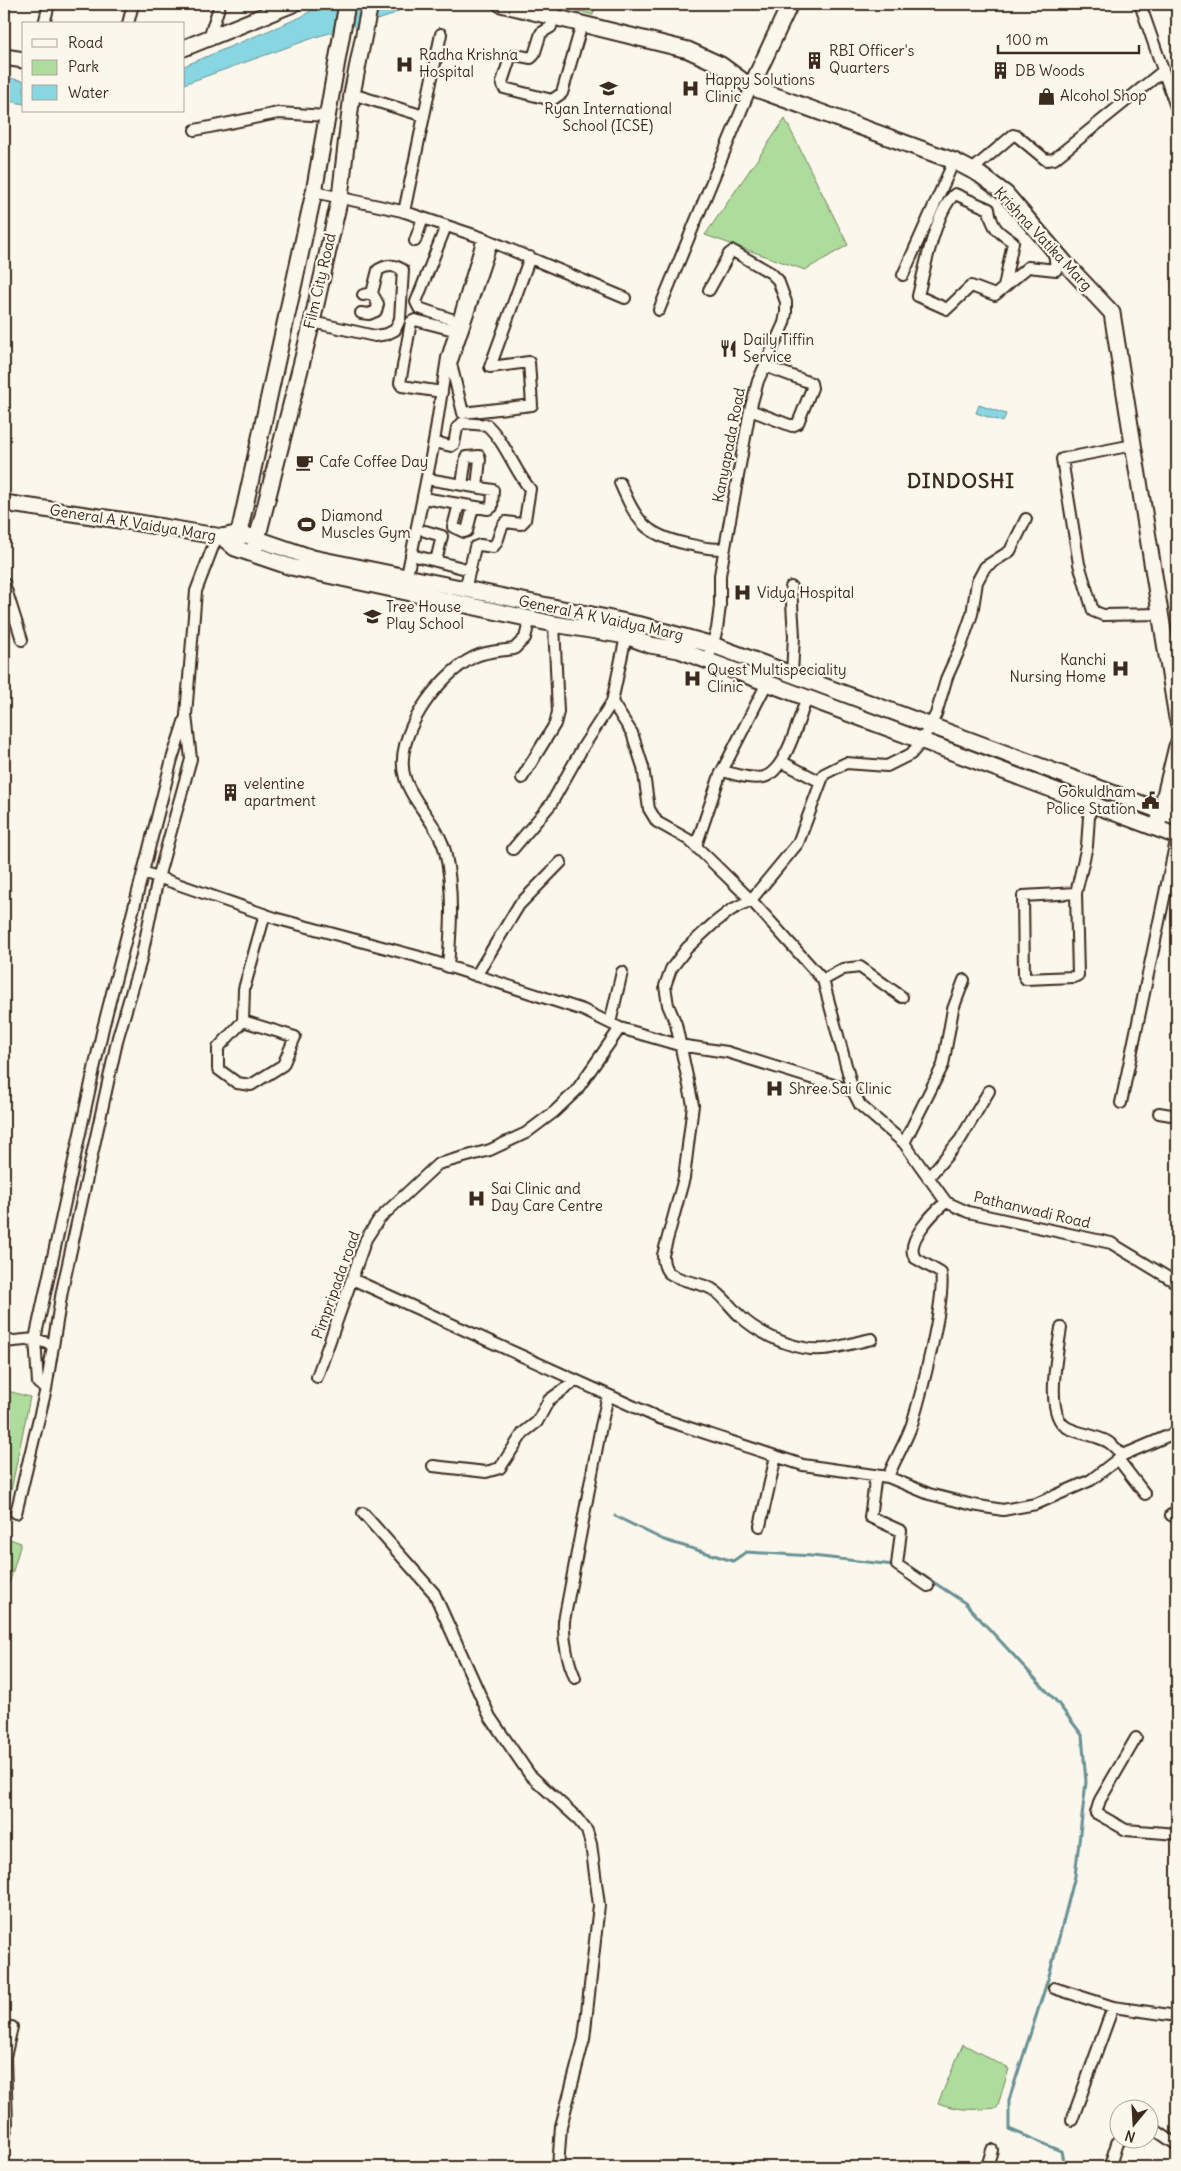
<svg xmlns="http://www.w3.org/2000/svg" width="1181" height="2171" font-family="Delius,sans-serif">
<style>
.green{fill:#addc9c;stroke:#74835d}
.water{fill:#87d6e2;stroke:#699194}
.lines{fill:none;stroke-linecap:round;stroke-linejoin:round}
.stream{stroke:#699194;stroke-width:3}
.street-casing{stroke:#3b2a1e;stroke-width:14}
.secondary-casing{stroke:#3b2a1e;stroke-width:19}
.street{stroke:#fbf7ec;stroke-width:10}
.secondary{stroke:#fbf7ec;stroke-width:15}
.labels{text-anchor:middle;stroke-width:4.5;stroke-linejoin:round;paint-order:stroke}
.poi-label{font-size:15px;fill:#3b2a1e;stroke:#fbf7ec;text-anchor:start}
.street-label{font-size:15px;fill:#3b2a1e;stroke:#fbf7ec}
.district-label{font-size:20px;font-weight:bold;letter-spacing:1px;fill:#3b2a1e;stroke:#fbf7ec}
</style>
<rect width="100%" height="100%" fill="#fbf7ec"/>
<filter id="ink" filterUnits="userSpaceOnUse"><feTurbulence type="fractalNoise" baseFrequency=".02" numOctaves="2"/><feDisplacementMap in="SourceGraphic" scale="10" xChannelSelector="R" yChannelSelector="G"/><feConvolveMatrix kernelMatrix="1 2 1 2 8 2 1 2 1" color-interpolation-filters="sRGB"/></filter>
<g filter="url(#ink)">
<path class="green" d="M554 4H596L593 15Z
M785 119 848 245 805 270 705 235Z
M4 1390 30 1397 4 1525Z
M4 1537 21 1543 4 1602Z
M963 2044 1009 2069 997 2108C975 2110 959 2111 938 2103Z"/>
<path class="water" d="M321 4H412L387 17 319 36 184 84V66L301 17Z
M4 77 24 81V104L4 100Z
M979 405 1006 414 1003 422 976 413Z"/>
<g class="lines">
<path class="stream" d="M615 1516 664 1540 733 1561 746 1552 812 1556 894 1565
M903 1566H909L965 1603 1057 1702 1082 1735 1086 1782 1075 1876 1049 1976 1009 2100V2129L1061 2151 1064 2167"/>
<defs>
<path id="street" d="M1140 4 1177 110
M553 17 551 27 541 33 534 55 531 58 515 55 510 58 502 82 504 88 552 100 562 93 582 24
M44 24 49 4
M128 24 133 4
M209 38 220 4
M352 94 424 116
M195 130 278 113 327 116
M972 170 1013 135 1017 136 1046 160 1054 159 1163 71
M314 192 402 211 483 238 625 298
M404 212 441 34
M446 226 416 302 419 308 457 321
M415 241 423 218
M492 242 451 364 463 413 532 405 529 362 490 367 530 257
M903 275 954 161
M1004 287 1013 242C998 232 992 228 989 209L955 194C936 210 924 271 918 296L947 309 971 286 995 295 1028 267 1056 270 1054 250
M659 310 751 87
M361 313 369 314 376 311 378 304 372 293
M312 322 375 336 387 334 395 330 400 319 403 270C394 264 386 265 378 270L372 293 363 295
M442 392 402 386 400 383 411 322 415 320 454 330
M750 410 792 426 798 423 812 388 811 383 765 366
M434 442 451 446 454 444 457 428 462 423 487 425C506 443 514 470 530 489L525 520 521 524 506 522C498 528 501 540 493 547L480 545 475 547 465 590
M1133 445 1062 459 1079 564 1093 611 1103 615 1161 614
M620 483C637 522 645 535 687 544 701 547 712 550 725 548
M462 485 466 457 479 456 480 459 477 487
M423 498 488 509 492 507 493 490 427 479
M459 504 453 527 464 532 467 531 473 507
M425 531 442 536 436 561 470 570
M411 555 436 561
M407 576 434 442 447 358 483 238
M4 583 22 640
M791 587 794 636 792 674
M708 660 717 629 720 606V575L750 410 758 381 784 323 786 313V302L778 280 771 273 733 251 729 254 709 290
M612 702 632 733 643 767 649 809 657 822 689 840 707 857 751 900 823 980 853 1091 860 1105 904 1143 946 1202 968 1212 1111 1243 1177 1283
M782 762 821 782
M722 771C735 774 751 780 764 777 786 771 799 718 807 697
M522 778 555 724 558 712 554 624
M696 846 720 775 767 683
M513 849 551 804 583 747 612 702 626 636
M143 872 278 919 416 956 583 1010 620 1028 679 1045 727 1052 853 1091
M1076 893 1023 896 1024 976 1026 979 1074 977 1078 975 1076 893 1087 846 1090 802
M448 967C451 928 454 890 445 851 438 824 412 802 405 778 392 737 438 675 474 657 486 651 501 651 514 649L525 638 530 618
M476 976 519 905 561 862
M823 980 843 969 860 967 902 997
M243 1021 218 1048V1069L237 1083 251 1085 283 1065 295 1037 243 1021 244 989 265 914
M610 1023 622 972
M1121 1103 1177 836
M1159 1113 1177 1116
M904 1143 943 1065 953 1009 964 980
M928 1178 960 1140 989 1091
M352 1279 659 1418 803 1465 888 1477 929 1494 973 1505 1003 1510 1036 1504 1091 1480 1123 1455 1177 1432
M1061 1328C1058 1350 1043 1416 1068 1428 1080 1434 1096 1435 1108 1442 1113 1445 1118 1451 1123 1455
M872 1339C849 1343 827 1353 804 1348 782 1344 757 1332 740 1316 730 1307 724 1296 712 1289 699 1282 681 1282 669 1273 664 1268 663 1262 663 1255L684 1178 693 1105 676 1024 668 1005 665 986 671 969 687 948 713 924 731 910 751 900 798 843 824 774 846 763 887 766 911 754 922 741 936 714 947 677 961 646 972 614 977 582 985 567 1010 551 1026 519
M4 1342 35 1339 53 1345
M317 1377 366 1239 379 1219 438 1164 490 1150 526 1133 554 1112 576 1091 620 1028
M46 1389 38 1383 35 1339 103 1028 172 759 185 719
M1118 1459 1145 1494
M433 1466 486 1472 500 1468 523 1433 537 1422 549 1400 574 1382
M876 1475 870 1517 901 1531 897 1565 928 1586
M888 1477C895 1459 906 1442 912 1424 921 1395 946 1299 941 1273L915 1258C904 1242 934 1212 946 1202
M16 1513 46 1389 62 1291 118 1037 141 960 158 878 191 759 186 715 196 591 217 536
M363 1513 434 1593 490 1717 530 1775 576 1817 587 1831 591 1844 599 1905 584 2039 561 2126 558 2167
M1171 1515 1177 1518
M760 1526 776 1456
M575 1678C567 1659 563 1642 564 1621L601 1426 608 1396
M1136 1738 1100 1800 1096 1813 1126 1830 1177 1834
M1054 1988 1113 2007 1177 2016
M1072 2120 1113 2007
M1148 2125 1177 2145
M4 2137 7 2125 5 2057 12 2027
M4 2163V2167
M987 2167 992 2150
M1116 2167 1111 2162 1117 2143 1122 2138"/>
<path id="secondary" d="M501 4 688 50 721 65 751 87 954 161 979 174 1006 194 1065 263 1112 313 1177 718
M184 48 293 4
M4 57 24 60
M751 87 790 4
M4 503 133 522 222 537 240 533 313 558 641 625 713 645 1177 817
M222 537 235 548 291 567 554 624 626 636 650 645 679 650 1177 836
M237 542 314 192 347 4
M255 547 312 322 340 197 352 94 370 4
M1159 820 1177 746"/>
</defs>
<use href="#street" class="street-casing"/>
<use href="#secondary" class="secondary-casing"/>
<use href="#street" class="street"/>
<use href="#secondary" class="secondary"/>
</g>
</g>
<defs>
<symbol id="building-bare" viewBox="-9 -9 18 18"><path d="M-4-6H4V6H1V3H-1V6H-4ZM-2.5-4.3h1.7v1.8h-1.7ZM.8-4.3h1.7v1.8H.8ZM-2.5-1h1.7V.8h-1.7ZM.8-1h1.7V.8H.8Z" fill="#3b2a1e" stroke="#fbf7ec" stroke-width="2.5" paint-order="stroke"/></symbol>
<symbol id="hospital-bare" viewBox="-9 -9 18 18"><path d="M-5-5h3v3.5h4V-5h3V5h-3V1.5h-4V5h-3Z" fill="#3b2a1e" stroke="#fbf7ec" stroke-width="2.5" paint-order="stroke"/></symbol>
<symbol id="school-bare" viewBox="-9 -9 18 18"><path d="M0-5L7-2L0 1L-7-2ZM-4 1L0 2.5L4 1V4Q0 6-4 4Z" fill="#3b2a1e" stroke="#fbf7ec" stroke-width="2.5" paint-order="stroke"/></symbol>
<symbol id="shop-bare" viewBox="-9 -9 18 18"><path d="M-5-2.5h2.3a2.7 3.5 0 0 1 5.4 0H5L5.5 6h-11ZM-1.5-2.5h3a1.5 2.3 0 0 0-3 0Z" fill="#3b2a1e" stroke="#fbf7ec" stroke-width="2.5" paint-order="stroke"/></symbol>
<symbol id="restaurant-bare" viewBox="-9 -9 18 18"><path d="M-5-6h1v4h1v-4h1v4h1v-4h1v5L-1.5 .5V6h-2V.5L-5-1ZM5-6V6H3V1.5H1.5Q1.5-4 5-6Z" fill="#3b2a1e" stroke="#fbf7ec" stroke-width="2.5" paint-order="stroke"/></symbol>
<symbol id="cafe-bare" viewBox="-9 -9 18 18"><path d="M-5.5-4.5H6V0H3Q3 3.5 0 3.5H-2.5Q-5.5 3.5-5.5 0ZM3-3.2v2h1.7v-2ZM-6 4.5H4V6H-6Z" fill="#3b2a1e" stroke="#fbf7ec" stroke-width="2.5" paint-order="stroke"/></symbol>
<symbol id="stadium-bare" viewBox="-9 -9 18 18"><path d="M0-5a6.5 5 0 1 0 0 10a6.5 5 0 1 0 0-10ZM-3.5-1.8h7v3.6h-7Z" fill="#3b2a1e" stroke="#fbf7ec" stroke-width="2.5" paint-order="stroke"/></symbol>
<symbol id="civic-bare" viewBox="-9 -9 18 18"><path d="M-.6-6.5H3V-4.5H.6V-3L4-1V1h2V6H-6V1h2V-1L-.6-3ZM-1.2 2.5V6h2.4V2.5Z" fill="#3b2a1e" stroke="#fbf7ec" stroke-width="2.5" paint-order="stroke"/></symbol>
</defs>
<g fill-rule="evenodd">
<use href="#building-bare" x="802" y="48" width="25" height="25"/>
<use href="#hospital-bare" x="392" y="52" width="25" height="25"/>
<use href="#building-bare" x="988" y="58" width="25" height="25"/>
<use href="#school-bare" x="596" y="76" width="25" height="25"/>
<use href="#hospital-bare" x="678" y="76" width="25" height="25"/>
<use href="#shop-bare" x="1034" y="84" width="25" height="25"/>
<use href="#restaurant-bare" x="716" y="336" width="25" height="25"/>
<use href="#cafe-bare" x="292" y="450" width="25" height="25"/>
<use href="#stadium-bare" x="294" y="512" width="25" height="25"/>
<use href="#hospital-bare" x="730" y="580" width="25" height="25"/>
<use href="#school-bare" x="360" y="604" width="25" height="25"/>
<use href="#hospital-bare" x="1108" y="656" width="25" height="25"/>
<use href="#hospital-bare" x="680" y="666" width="25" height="25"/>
<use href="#building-bare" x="218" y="780" width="25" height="25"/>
<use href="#civic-bare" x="1138" y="788" width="25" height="25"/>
<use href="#hospital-bare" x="762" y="1076" width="25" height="25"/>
<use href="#hospital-bare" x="464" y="1186" width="25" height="25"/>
</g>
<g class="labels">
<g class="poi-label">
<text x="829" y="56">RBI Officer's<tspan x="829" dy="17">Quarters</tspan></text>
<text x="419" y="60">Radha Krishna<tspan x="419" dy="17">Hospital</tspan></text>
<text x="1015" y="76">DB Woods</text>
<text x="705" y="85">Happy Solutions<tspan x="705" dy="17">Clinic</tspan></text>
<text x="1060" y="101">Alcohol Shop</text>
<text x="608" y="114" text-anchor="middle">Ryan International<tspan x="608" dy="17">School (ICSE)</tspan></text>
<text x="743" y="345">Daily Tiffin<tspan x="743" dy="17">Service</tspan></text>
<text x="319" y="467">Cafe Coffee Day</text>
<text x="321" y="521">Diamond<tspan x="321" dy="17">Muscles Gym</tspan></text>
<text x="757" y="598">Vidya Hospital</text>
<text x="386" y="612">Tree House<tspan x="386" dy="17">Play School</tspan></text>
<text x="1106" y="665" text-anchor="end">Kanchi<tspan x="1106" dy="17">Nursing Home</tspan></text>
<text x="707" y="675">Quest Multispeciality<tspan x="707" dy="17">Clinic</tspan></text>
<text x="244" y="789">velentine<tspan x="244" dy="17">apartment</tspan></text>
<text x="1136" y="797" text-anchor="end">Gokuldham<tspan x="1136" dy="17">Police Station</tspan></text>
<text x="789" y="1094">Shree Sai Clinic</text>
<text x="491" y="1194">Sai Clinic and<tspan x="491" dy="17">Day Care Centre</tspan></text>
</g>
<g class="street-label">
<text transform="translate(1043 239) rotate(47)" y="5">Krishna Vatika Marg</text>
<text transform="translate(320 281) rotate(-77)" y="5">Film City Road</text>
<text transform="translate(729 445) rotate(-79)" y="5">Kanyapada Road</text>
<text transform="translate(133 523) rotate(9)" y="5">General A K Vaidya Marg</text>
<text transform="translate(601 618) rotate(12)" y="5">General A K Vaidya Marg</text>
<text transform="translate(1032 1210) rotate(13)" y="5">Pathanwadi Road</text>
<text transform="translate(336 1285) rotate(-70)" y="5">Pimpripada road</text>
</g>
<g class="district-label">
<text x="961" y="488">DINDOSHI</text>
</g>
</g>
<rect width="1181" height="2171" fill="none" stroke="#fbf7ec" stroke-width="20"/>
<rect x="10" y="10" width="1161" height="2151" fill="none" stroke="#3b2a1e" stroke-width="2" filter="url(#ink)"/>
<rect x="22" y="22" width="162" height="90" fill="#fbf7ec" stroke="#aea59a"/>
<rect x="32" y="39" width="25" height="8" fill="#fbf7ec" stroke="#aea59a"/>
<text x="68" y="48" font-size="15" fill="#3b2a1e">Road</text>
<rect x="32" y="60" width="25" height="15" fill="#addc9c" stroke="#aea59a"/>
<text x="68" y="72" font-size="15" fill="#3b2a1e">Park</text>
<rect x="32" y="85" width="25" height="15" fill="#87d6e2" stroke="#aea59a"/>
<text x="68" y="98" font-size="15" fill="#3b2a1e">Water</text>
<g transform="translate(1134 2124) rotate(198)"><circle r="24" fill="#fbf7ec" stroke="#aea59a"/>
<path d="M0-4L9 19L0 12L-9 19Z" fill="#3b2a1e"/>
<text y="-8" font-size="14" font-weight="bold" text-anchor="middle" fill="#3b2a1e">N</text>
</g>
<path d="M998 45v8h141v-8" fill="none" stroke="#3b2a1e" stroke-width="2.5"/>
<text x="1006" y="45" font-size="15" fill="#3b2a1e" stroke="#fbf7ec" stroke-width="4" paint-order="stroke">100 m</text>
</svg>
